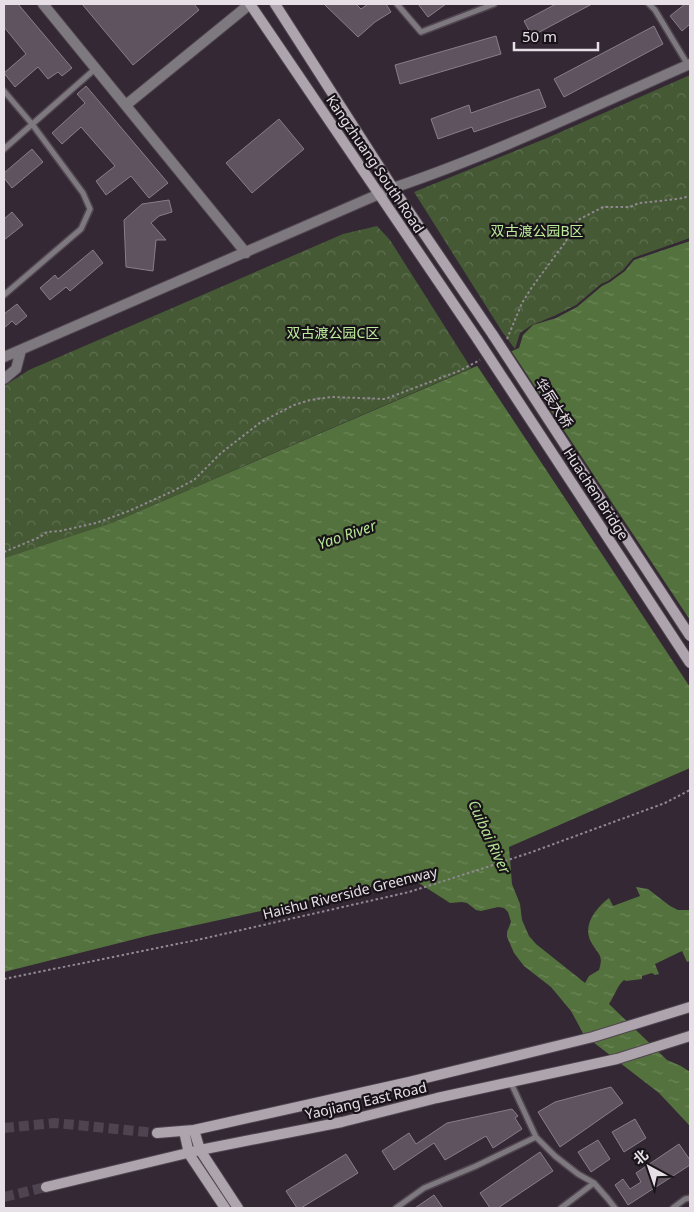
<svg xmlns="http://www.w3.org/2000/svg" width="694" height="1212" font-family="'Noto Sans','Noto Sans SC',sans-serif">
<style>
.forest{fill:url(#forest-crowns)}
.water{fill:url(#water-ripples)}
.pier{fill:#332834}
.building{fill:#5f5360;stroke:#897d8a}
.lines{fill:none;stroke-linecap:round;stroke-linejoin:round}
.secondary-tunnel{stroke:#4e434f;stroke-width:10;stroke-dasharray:10 5;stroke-linecap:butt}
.lane-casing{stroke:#504550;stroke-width:8}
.street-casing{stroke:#504550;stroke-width:12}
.secondary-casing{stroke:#504550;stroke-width:12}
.path{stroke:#918891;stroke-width:2;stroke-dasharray:2.5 2.5;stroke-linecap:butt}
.lane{stroke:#7e797f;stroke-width:5}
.street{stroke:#7e797f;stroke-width:10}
.secondary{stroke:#ada4ae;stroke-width:10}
.secondary-bridge-casing{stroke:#504550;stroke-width:12;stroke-linecap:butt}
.secondary-bridge{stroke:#ada4ae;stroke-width:10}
.labels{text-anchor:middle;stroke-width:4.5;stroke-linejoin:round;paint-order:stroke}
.street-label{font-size:14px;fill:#e6dfe6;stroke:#181318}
.park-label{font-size:14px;fill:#bdec9b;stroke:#181318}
.water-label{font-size:15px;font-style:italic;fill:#b4e393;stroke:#181318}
</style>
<defs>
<pattern id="forest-crowns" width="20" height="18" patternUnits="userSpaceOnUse" patternTransform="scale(1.25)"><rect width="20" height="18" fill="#445934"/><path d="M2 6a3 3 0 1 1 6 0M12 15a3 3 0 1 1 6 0" fill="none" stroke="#5f7051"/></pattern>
<pattern id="water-ripples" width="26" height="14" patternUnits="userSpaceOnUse" patternTransform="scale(1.25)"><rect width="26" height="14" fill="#54723d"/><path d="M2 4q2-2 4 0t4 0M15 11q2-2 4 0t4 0" fill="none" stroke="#6d8659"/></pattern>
</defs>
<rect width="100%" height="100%" fill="#332834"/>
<path class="forest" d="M690 75V238L633 258 623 270 608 281 601 284 576 305 554 316 532 325 520 333 515 349 503 333 414 192 547 138Z
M377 226 390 240 471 368 114 522 4 558V386L29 370 343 234Z"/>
<path class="water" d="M690 241V768L509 847 512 884 520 904 522 920 529 936 536 944 585 983 589 976 599 970C604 954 598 955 591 942 582 925 596 908 609 898L613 906 640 896 636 887 648 889 670 906 678 910H690V961L687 962 682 951 655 964 659 974 655 975 652 973 642 976V979L626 981 624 980C618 984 614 997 609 1004L667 1060 681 1066 690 1072V1126L659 1093 584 1035 571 1011 551 987 524 966 514 953 507 937V932L511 922 508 912 504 908 498 907 481 911 476 910 467 903 462 902 450 903 411 878 151 935 4 972V558L114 522 519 348 523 335 533 325 556 318 577 307 602 286 610 282 625 271 634 260Z"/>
<path class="pier" d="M510 349 690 620V687L476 364Z"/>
<path class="building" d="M4 4H18L72 68 62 76 58 72 48 79 38 67 15 87 4 73 26 54 4 27Z
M82 4H194L199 10 133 65Z
M324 4H356L361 9 368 4H386L391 12 375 22 358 37Z
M418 4H446L428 17Z
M556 4H592L532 36 524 21Z
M685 4H690V24L682 31 670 16Z
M654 26 663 44 564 97 554 79Z
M496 36 501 54 400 84 395 65Z
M86 86 168 183 149 198 131 176 106 195 96 181 115 166 81 127 62 144 52 133 85 103 77 94Z
M539 89 546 107 474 132 472 127 438 139 431 119 469 105 471 113Z
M279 119 304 149 252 193 226 163Z
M32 149 43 162 12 188 4 178V173Z
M169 200 172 212 159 216 151 223 166 240H156L153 271 126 267 124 220 142 204Z
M12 212 23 225 4 240V219Z
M93 250 103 263 70 291 66 287 50 300 40 288 55 275 58 279Z
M17 304 27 316 16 325 12 321 4 328V314Z
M611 1087 623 1103 560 1147 538 1112 555 1102Z
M512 1109 518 1116 515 1118 522 1129 493 1148 486 1136 445 1160 434 1143 394 1170 382 1151 409 1133 416 1144 447 1123Z
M635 1119 646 1138 624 1152 612 1132Z
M598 1140 610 1159 591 1172 578 1152Z
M679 1144 690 1160V1165L628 1205 615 1185 623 1179 630 1189 641 1182 636 1173Z
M540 1152 553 1171 498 1208H490L480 1193Z
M346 1154 358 1173 301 1208H297L286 1191Z
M434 1195 443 1208H415Z"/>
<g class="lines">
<path class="secondary-tunnel" d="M4 1128 55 1123 157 1133
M4 1197 46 1187"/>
<defs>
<path id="lane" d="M397 4 421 32 494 4
M649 4 655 10 688 65
M4 91 32 124 83 193 90 209 81 229 4 295
M4 149 95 69
M511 1083 536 1137 555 1156 578 1174 594 1183 608 1199 615 1208
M396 1208 424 1188 476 1166 536 1137
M561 1208 594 1183
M673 1208 685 1199 690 1198"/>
<path id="street" d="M43 4 246 253
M126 105 250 4
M4 357 393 188C494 154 592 107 690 64
M4 379 16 369 21 350"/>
<path id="secondary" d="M250 4 478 340
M275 4 393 188 493 335
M194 1130 200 1150 238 1208
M184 1131 189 1154 225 1208
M157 1133 194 1130 409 1082 593 1037 690 1007
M46 1187 200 1150 342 1122 437 1098 617 1059 690 1036"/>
</defs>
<use href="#lane" class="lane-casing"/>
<use href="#street" class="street-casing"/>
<use href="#secondary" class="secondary-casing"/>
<path class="path" d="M507 339 522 303 532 287 564 244 578 220 603 207H630L639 203 678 199 690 196
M4 552 40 537 47 532 60 531 96 523 129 511 173 491 194 480 221 453 261 422 294 405 310 400 332 397 385 399 459 371 480 360
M4 979 197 940 409 892 478 870 532 852 665 803 690 790"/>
<use href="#lane" class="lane"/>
<use href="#street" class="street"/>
<use href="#secondary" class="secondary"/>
<defs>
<path id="secondary-bridge" d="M493 335 690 636
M478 340 690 663"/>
</defs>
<use href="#secondary-bridge" class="secondary-bridge-casing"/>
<use href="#secondary-bridge" class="secondary-bridge"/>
</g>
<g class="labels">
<g class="street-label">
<text transform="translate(375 164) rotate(56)" y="5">Kangzhuang South Road</text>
<text transform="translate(554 403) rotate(57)" y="5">华辰大桥</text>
<text transform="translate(596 494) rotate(57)" y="5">Huachen Bridge</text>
<text transform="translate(350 893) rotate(-14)" y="5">Haishu Riverside Greenway</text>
<text transform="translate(366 1101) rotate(-13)" y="5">Yaojiang East Road</text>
</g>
<g class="park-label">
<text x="537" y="236">双古渡公园B区</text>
<text x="333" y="338">双古渡公园C区</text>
</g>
<g class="water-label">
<text transform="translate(347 535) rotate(-19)" y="5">Yao River</text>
<text transform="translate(489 837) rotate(65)" y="5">Cuibai River</text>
</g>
</g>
<rect width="694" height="1212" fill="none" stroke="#e6dfe6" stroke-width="10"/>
<g transform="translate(649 1167) rotate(320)" stroke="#181318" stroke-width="4" paint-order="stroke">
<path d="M0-4L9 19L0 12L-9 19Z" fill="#e6dfe6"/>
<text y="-8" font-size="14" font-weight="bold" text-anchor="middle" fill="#e6dfe6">北</text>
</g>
<path d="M514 42v8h84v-8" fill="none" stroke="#e6dfe6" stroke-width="2.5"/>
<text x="522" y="42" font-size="15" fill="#e6dfe6" stroke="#181318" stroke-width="4" paint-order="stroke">50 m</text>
</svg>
